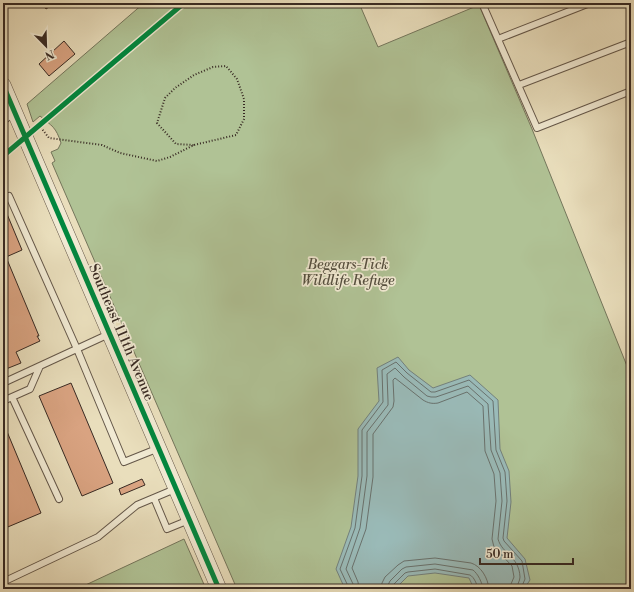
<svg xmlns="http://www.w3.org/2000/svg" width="634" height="592" font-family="'Libre Bodoni',serif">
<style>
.green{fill:#b0c295;stroke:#74765c}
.water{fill:#9abbb9;stroke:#73817d}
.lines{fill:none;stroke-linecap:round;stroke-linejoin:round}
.shore{stroke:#69726e;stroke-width:1}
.building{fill:#d9a381;stroke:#382a23}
.service-casing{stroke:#645749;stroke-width:8}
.tertiary-casing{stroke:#645749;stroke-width:16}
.path{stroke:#382a23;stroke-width:2;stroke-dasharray:1 2;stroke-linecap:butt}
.service{stroke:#f1ead3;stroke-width:6}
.tertiary{stroke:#f1ead3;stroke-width:15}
.cycleway-casing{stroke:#f1ead3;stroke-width:8}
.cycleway{stroke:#00873e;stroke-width:5}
.labels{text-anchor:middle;stroke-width:3.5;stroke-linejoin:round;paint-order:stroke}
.park-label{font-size:14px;font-style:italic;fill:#565040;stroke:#f1ead3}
.street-label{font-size:14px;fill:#382a23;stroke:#f1ead3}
</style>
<rect width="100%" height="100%" fill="#e9debc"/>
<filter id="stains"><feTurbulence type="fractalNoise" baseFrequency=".005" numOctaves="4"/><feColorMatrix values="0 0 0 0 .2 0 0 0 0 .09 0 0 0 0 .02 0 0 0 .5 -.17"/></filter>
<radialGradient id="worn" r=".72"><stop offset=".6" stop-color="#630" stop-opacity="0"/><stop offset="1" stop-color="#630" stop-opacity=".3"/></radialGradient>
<path class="green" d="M144 3H359L378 47 479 5 532 129 631 376V589H237L52 163 55 161 51 152 58 149 61 143C56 127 52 126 40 116L33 122 27 104Z
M184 539 206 589H77Z"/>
<path class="water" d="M398 357 409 370 433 388 470 375 498 400 500 449 509 471 511 502 507 538 525 559 530 580 524 589H474L469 578 435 573 408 576 395 589H345L336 569 351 527 358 476V429L379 401 377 368Z"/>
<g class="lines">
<path class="shore" d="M348 589V586L340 569 355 528 362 476V430L383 402 382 370 396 362 407 373 431 392H435L469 380 493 401 496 450 505 472 507 501 503 538 504 541 522 561 525 579 522 586 521 589
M353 589V584L346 569 360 528 367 476V432L388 405V401L387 374 395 368 404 377 427 396 431 397H436L468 386 488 404 491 450 500 473 502 501 498 539C502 554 519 556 520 577 520 581 517 585 516 589
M359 589 358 582 352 568 366 529 373 477V434L393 407 394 401 393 380 395 378 423 400C428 403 432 404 438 403L467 392 483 406 485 451 494 474 496 501 492 539 494 547 512 566 514 577 511 584 510 589
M381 589 382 583 385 577 398 565 404 561 435 558 471 563C481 566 488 578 489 589
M387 589 388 585 390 581 402 569 406 567 435 564 473 570C478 574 482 582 483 589
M392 589 393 585 405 573 408 572 435 569 470 575C474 577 477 584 478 589"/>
</g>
<path class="building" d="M42 3H55L46 9Z
M64 41 75 54 49 76 39 64Z
M7 214 22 250 6 257 39 336H37L40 341 16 352 21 363 6 369 3 362V215Z
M71 383 113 483 82 496 39 396Z
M3 422 41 513 3 529Z
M142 479 145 485 121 495 119 489Z"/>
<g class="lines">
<defs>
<path id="service" d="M482 3 537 128 631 91
M498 39 590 3
M519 85 631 42
M3 121 15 112
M3 199 9 196 77 349 124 462 159 448
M3 383 109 334
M12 397 59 499
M3 401 30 389 40 366
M154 498 167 529 189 520
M3 582 98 537 137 505 175 489"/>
<path id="tertiary" d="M3 85 219 589"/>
</defs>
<use href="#service" class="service-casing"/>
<use href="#tertiary" class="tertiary-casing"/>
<path class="path" d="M39 125 49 138 102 145 120 153 157 161 170 157 194 145 236 135 244 119V99L237 79 226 66 213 67 194 75 175 88 165 98 157 123 176 144 194 145"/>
<use href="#service" class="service"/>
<use href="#tertiary" class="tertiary"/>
<defs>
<path id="cycleway" d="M3 85 219 589
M3 156 114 62 184 3"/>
</defs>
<use href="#cycleway" class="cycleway-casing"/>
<use href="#cycleway" class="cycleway"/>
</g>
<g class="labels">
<g class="park-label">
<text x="348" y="269">Beggars-Tick<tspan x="348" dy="16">Wildlife Refuge</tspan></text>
</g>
<g class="street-label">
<text transform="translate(122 332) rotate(67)" y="5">Southeast 111th Avenue</text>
</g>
</g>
<rect width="634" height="592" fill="none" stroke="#e9debc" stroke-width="16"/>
<rect x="4" y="4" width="626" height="584" fill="none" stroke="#382a23" stroke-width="2"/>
<rect x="8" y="8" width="618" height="576" fill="none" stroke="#382a23"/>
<g transform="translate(46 46) rotate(157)" stroke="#f1ead3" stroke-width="3" paint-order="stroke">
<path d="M0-3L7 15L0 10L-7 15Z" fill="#382a23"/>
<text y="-6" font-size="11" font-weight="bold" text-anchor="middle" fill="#382a23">N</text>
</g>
<path d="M480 558v6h93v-6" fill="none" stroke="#382a23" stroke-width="2"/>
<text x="486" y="558" font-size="12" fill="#382a23" stroke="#f1ead3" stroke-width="3" paint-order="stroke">50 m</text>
<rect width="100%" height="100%" filter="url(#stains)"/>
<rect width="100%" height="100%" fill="url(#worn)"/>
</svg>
